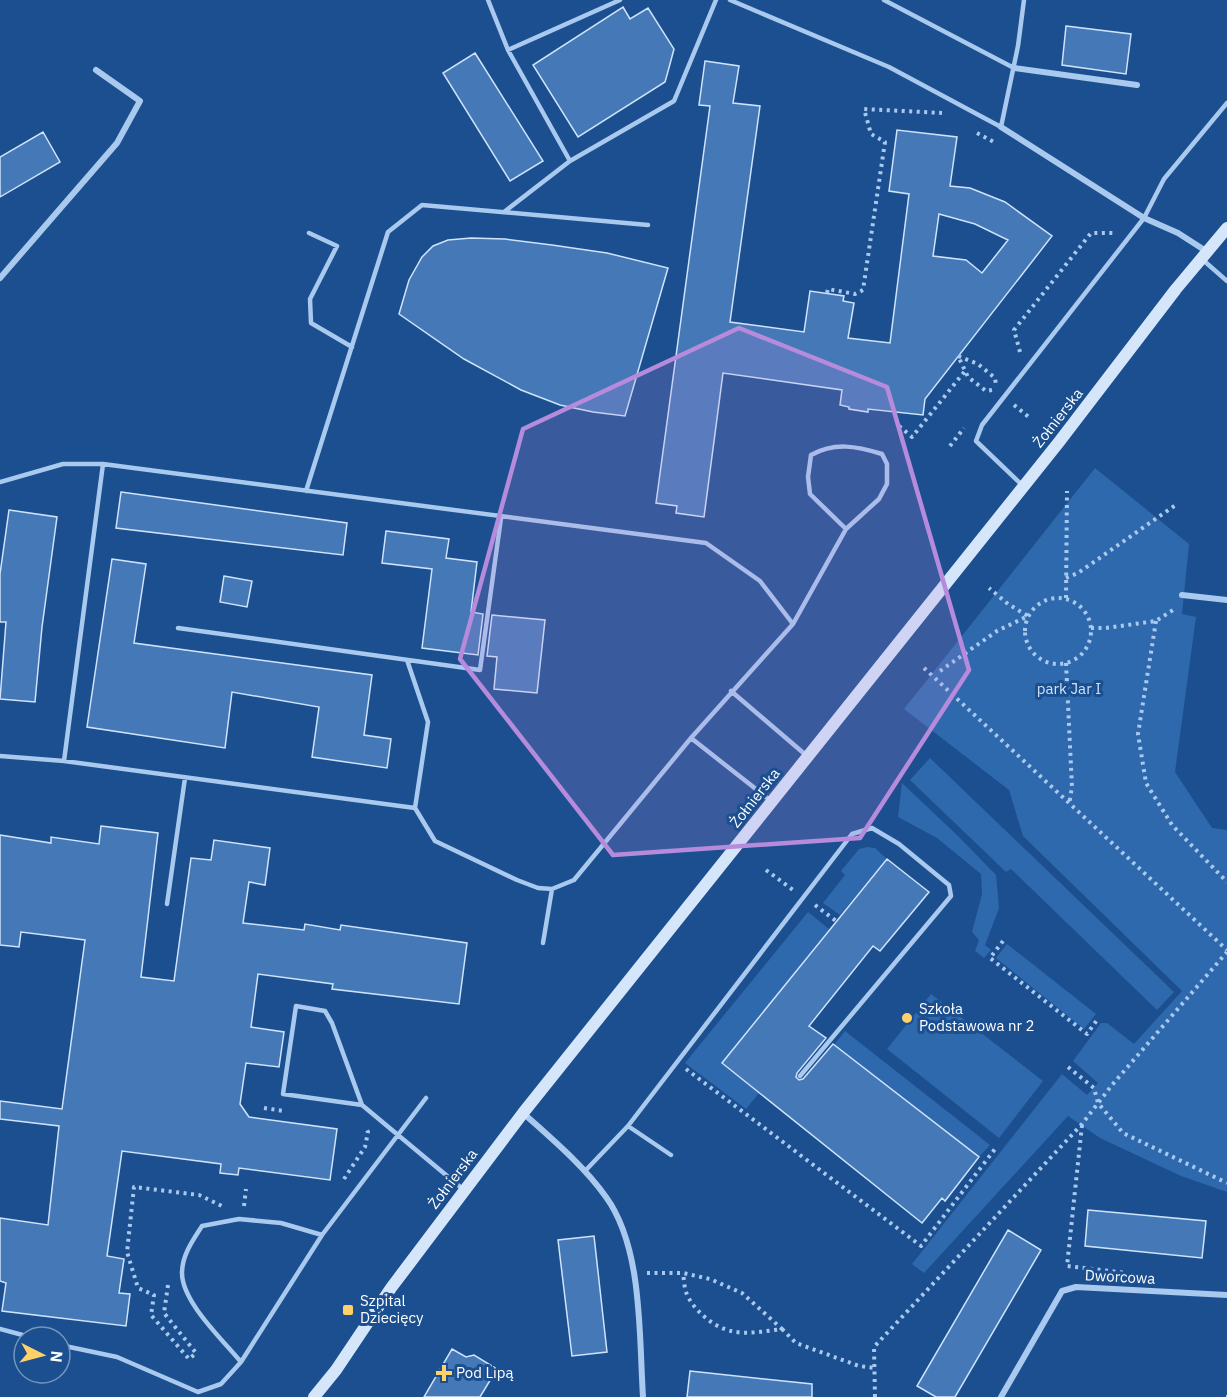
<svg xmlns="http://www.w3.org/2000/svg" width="1227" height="1397" font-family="'IBM Plex Sans',sans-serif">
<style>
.green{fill:#2e69ad}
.building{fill:#4478b7;stroke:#cfe3fa;stroke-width:1.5;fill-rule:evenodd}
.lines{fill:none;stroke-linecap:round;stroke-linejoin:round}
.path{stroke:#a9c9ee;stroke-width:4;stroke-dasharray:3 4.5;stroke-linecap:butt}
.lane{stroke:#a9c9ee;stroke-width:4.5}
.street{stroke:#a9c9ee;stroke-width:6}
.secondary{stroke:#d6e6fa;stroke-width:12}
.marked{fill:#b68bdc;fill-opacity:0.2;stroke:#b68bdc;stroke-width:4.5;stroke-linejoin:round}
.poi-dot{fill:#ffd166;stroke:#1b4f8f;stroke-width:2}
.labels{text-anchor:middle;stroke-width:6;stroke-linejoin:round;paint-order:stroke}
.street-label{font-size:15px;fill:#fff;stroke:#1b4f8f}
.park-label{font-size:15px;fill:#cfe3fa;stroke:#1b4f8f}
.poi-label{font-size:15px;fill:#fff;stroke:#1b4f8f;text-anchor:start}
</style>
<rect width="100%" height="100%" fill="#1b4f8f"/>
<path class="green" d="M1095 468 1189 544 1182 614 1196 617 1175 772 1212 828 1227 830V1192L1181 1176 1100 1138 1068 1116 924 1273 912 1264 1062 1074 1087 1095 1098 1083 1073 1061 1101 1023H1107L1134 1044 1182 991 1023 836 1009 790 904 709Z
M930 758 1174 992 1157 1010 1011 869 1006 872 910 780Z
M902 783 957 835 996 875 999 908 985 945 991 950 984 958 975 951 979 940 972 932 982 894 981 874 937 838 898 817Z
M868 847 875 848 887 859 840 915 823 903 845 875 841 871 859 849Z
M808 912 829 929 722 1063 759 1093 746 1109 685 1063Z
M1007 944 1096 1014 1084 1029 996 958Z
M931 994 1043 1081 999 1138 887 1049Z
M845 1031 990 1145 979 1157 834 1045Z"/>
<path class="building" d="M623 7 630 19 648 8 674 49 667 75 665 82 578 137 533 65Z
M1066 26 1131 34 1126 74 1062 65Z
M475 53 543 161 510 181 443 73Z
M705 61 739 66 733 103 760 106 730 322 804 332 810 291 844 296 843 301 854 303 848 338 890 343 909 194 889 191 897 130 957 137 950 186 970 188 1005 202 1052 236 925 399 923 415 868 409V412L849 409V407L840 405 842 390 723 373 704 517 676 513 677 506 656 503 710 106 699 105ZM939 214 975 224 1008 240 982 273 966 260 933 256Z
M43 132 60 162 0 197V157Z
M471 238 505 239 552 245 607 253 668 268 625 416 593 412 560 405 521 390 464 359 399 314 409 280 422 257 433 246 448 240Z
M121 492 347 523 343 555 116 528Z
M9 510 57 517 42 627 35 702 0 699 6 622H0V574Z
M386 531 449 539 446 558 477 562 471 612 483 614 478 655 422 648 432 569 382 563Z
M112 559 146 564 134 643 372 675 364 735 391 739 387 768 312 757 319 707 232 692 225 748 87 727Z
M224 576 252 581 247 607 220 602Z
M492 615 545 620 537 693 494 689 497 657 487 656Z
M101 826 158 833 141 977 174 981 191 858 211 860 214 840 270 848 265 885 249 882 243 923 304 930 305 924 340 930 341 925 467 943 459 1004 332 989 333 984 258 974 251 1027 284 1032 279 1067 246 1063 240 1104 249 1117 337 1129 330 1180 239 1168 238 1175 220 1173 221 1164 122 1151 107 1256 124 1259 119 1293 130 1294 126 1326 2 1311 6 1283 0 1281V1218L48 1225 59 1126 0 1119V1101L62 1109 85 940 21 932 19 947 0 945V835L51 843V837L99 844Z
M887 859 929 892 880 951 873 946 809 1026 826 1038 797 1073 796 1077 799 1080 803 1079 833 1044 979 1157 945 1201 942 1198 922 1223 722 1063Z
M1088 1210 1206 1221 1202 1258 1085 1246Z
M1008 1230 1041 1250 955 1397H936L917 1386Z
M594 1236 607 1352 572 1356 558 1240Z
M452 1349 466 1357 474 1355 497 1369 480 1397H424Z
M690 1371 812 1384V1397H687Z"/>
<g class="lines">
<path class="path" d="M977 133 994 142
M827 293 828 289 855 294 863 290 885 142 871 134 864 109 942 113
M1020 352 1014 330 1091 233H1116
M992 390 986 391 968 377 958 356 978 364 995 378 996 385
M1014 405 1030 418
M899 426 912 437 965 371
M950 446 964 428
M1066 578 1078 573 1177 504
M1025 631a33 33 0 1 1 66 0a33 33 0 1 1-66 0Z
M1066 598 1067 491
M1156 621 1138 734 1146 783 1172 825 1227 882
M1091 628H1106L1156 621 1176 608
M1066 663 1072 787 1069 805
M924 668 1227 950
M940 671 997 631 1028 616 1008 604 989 588
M766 870 793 890
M815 905 836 921
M1003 941 990 958 1087 1034 1097 1020
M1068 1067 1094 1088 1098 1103 1123 1133 1227 1183
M686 1069 921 1246 995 1149
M264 1108 284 1111
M1082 1125 1067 1266 1127 1273
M344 1179 365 1147 368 1132 366 1128
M244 1206 246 1189
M647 1273H683L710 1279 742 1293 782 1329C766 1331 746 1335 731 1331 713 1327 692 1309 686 1292 684 1286 684 1279 683 1273
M168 1285 164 1313 196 1353 189 1359 151 1315 154 1295 138 1288 127 1252 134 1187 199 1195 224 1207
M782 1329 796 1343 859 1366 875 1368
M875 1397 874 1347 1082 1124 1112 1085 1227 952
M1226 1397H1227"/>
<path class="lane" d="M488 0 508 50 570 161 674 101 716 0
M730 0 889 67 1001 127 1018 46 1024 0
M884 0 1014 68
M508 50 620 0
M504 212 570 161
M309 233 337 246 310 299 311 323 352 347
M1203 260 1227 281
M0 482 63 464H103L706 543 760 581 793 624
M1022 485 976 441 982 425 1144 218 1164 179 1227 103
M306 491 388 232 422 205 648 225
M178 628 480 670 501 518
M407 660 428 722 415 808
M731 691 807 756
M691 738 771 801
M0 756 64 761 415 808 435 841 517 880 538 888 552 889 574 880 691 738 793 624 846 529 879 499 887 484V464L882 454C856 446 835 442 811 455L808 477 810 494 846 529
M64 761 103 464
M167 904 185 778
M543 943 552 889
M362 1105 332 1023 325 1011 296 1006 283 1094 362 1105 464 1190
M628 1126 671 1155
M585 1171 628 1126 852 834 872 828 899 844 949 885 951 896 800 1076
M239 1219 281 1223 322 1235 241 1362C223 1340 182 1302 182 1273 182 1255 193 1240 202 1226Z
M322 1235 426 1098
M0 1329 30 1337
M60 1345 117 1357 198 1392 221 1384 241 1362"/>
<path class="street" d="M1014 68 1137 85
M1001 127 1144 218 1178 233 1206 251
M0 278 117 143 140 101 96 70
M1182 595 1227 600
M523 1113C552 1139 583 1165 606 1197 643 1248 639 1336 643 1397
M1001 1397 1062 1291 1076 1287 1227 1295"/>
<path class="secondary" d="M314 1397 336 1370 391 1288 523 1113 1059 442 1176 289 1227 228"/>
</g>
<path class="marked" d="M739 328 887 387 969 670 860 838 613 855 460 659 523 429Z"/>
<g class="poi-dot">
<circle cx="907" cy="1018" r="6"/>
<rect x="342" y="1304" width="12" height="12" rx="3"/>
<path d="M441 1364h6v6h6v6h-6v6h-6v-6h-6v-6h6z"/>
</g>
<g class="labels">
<g class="street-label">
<text transform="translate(1058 418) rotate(-52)" y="5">Żołnierska</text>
<text transform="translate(755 798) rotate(-52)" y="5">Żołnierska</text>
<text transform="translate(453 1179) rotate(-53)" y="5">Żołnierska</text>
<text transform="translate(1120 1277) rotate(3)" y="5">Dworcowa</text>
</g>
<g class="park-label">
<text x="1069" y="694">park Jar I</text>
</g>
<g class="poi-label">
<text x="919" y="1014">Szkoła<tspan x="919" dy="17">Podstawowa nr 2</tspan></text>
<text x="360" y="1306">Szpital<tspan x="360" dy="17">Dziecięcy</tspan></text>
<text x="456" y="1378">Pod Lipą</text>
</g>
</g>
<g transform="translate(42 1355) rotate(96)"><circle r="28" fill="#1b4f8f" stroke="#7695bc" stroke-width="1.5"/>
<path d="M0-4.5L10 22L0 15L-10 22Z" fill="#ffd166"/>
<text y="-9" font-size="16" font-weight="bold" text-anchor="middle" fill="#ffffff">N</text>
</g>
</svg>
